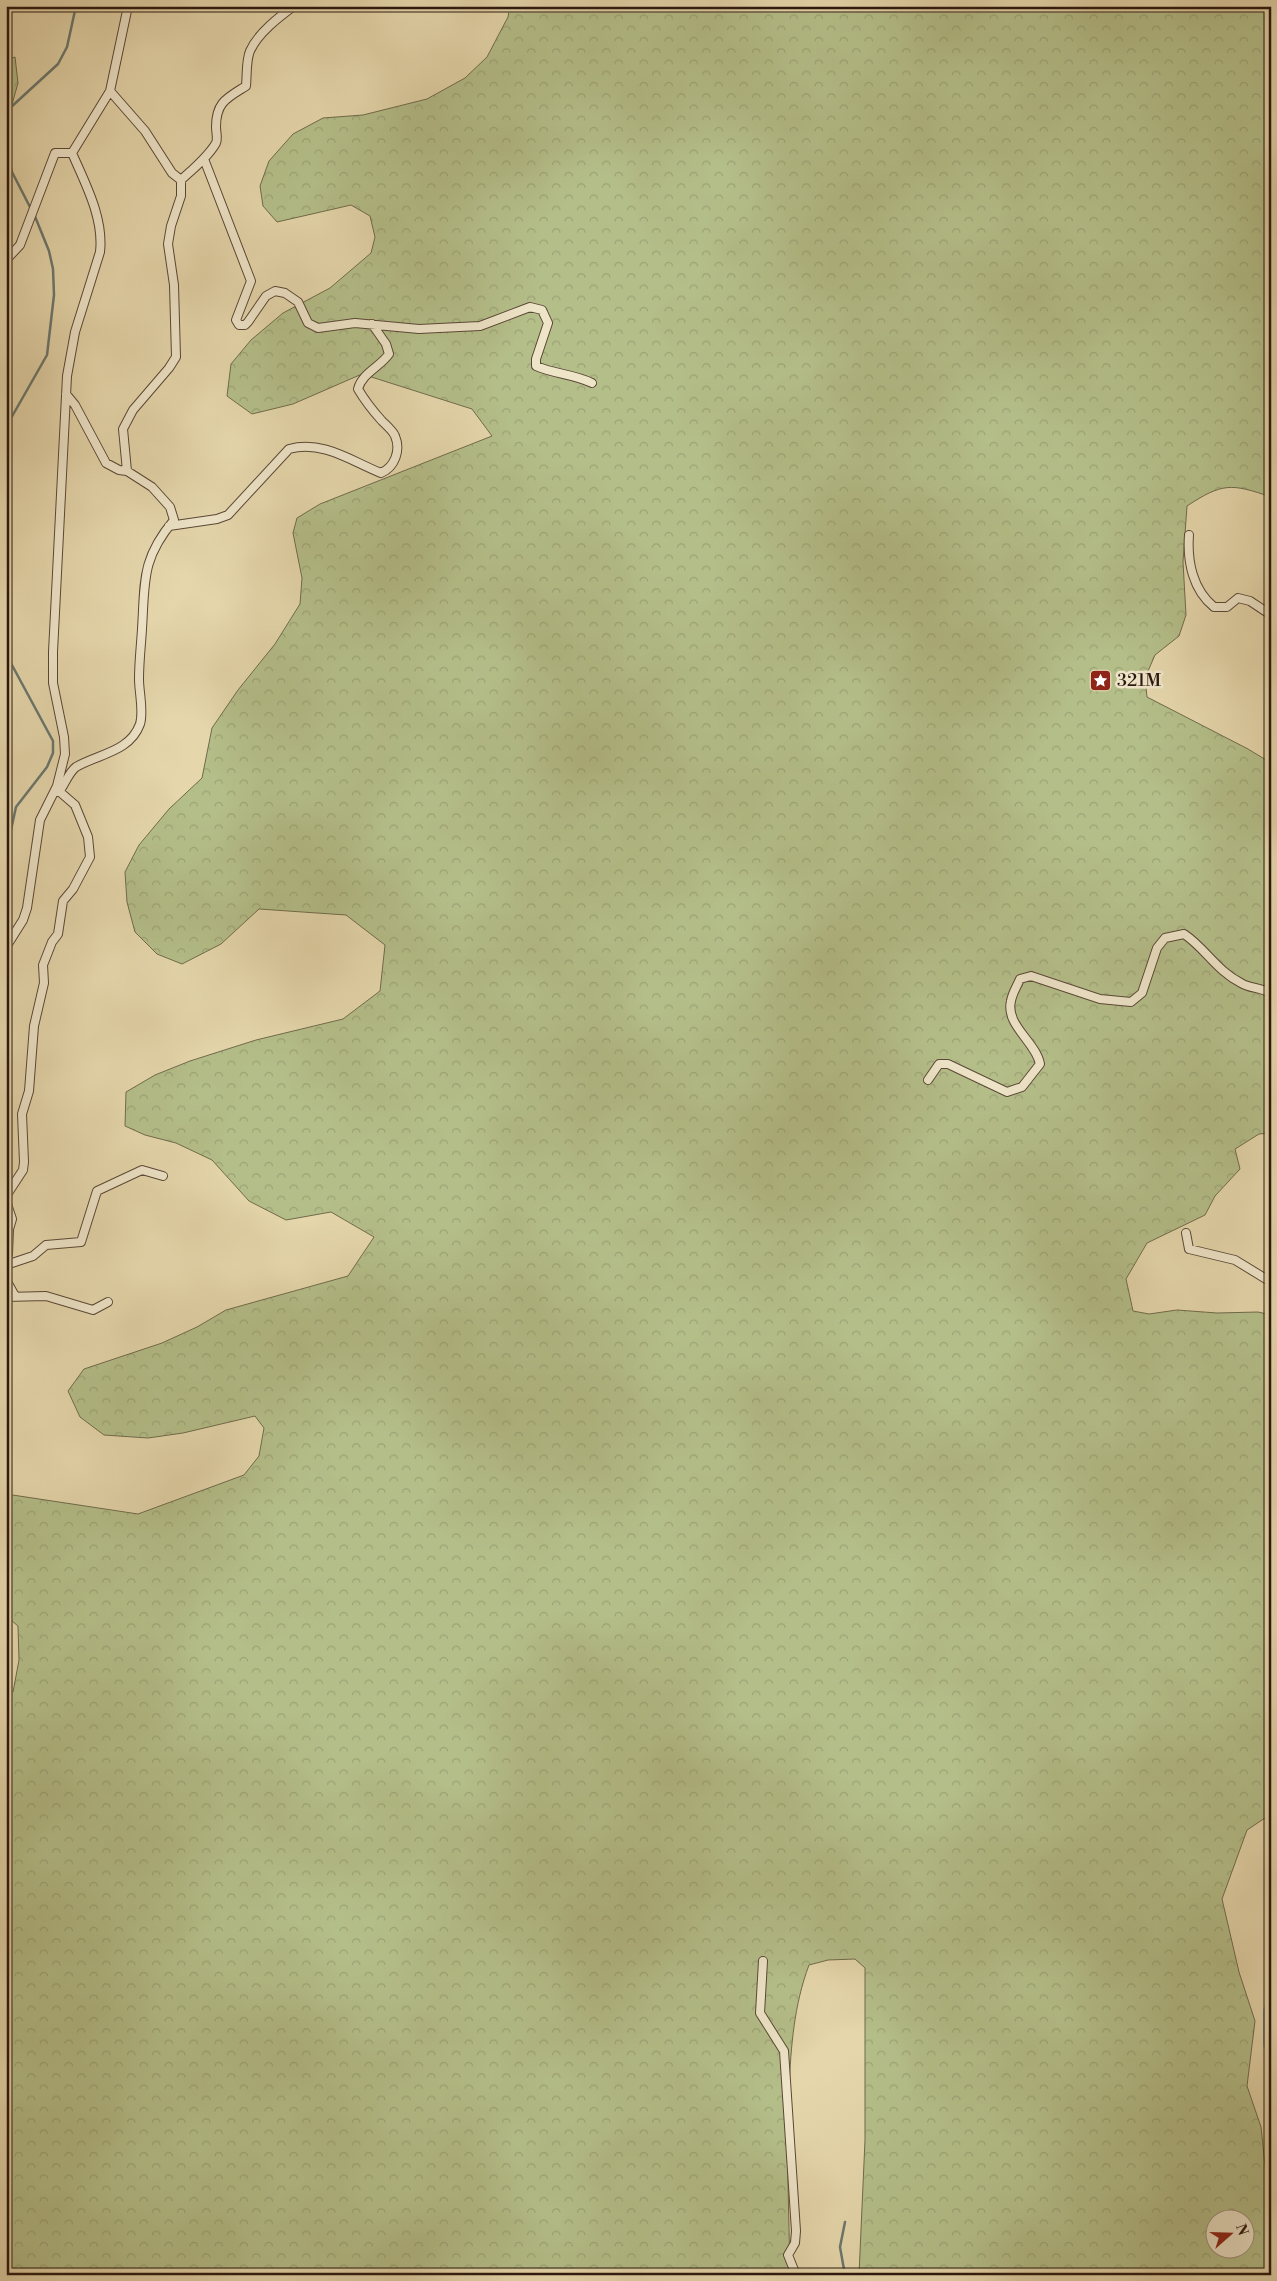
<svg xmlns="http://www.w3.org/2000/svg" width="1277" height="2281" font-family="'Libre Bodoni',serif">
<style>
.forest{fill:url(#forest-crowns);stroke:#706b4c;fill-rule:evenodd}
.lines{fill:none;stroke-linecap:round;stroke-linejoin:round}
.stream{stroke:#6b786f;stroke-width:2.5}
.river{stroke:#96b8af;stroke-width:16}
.street-casing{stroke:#5a4836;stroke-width:10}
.street{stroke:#eee4c8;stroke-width:8}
.labels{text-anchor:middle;stroke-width:5;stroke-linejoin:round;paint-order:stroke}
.poi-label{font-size:18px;fill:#2b180f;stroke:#eee4c8;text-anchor:start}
</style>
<defs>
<pattern id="forest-crowns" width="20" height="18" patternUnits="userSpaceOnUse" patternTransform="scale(1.25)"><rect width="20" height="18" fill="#b4be89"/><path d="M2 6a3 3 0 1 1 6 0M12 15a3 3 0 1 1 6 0" fill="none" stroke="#9ba375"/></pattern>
</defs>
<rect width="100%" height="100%" fill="#e5d6ab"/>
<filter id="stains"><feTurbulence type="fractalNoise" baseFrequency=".004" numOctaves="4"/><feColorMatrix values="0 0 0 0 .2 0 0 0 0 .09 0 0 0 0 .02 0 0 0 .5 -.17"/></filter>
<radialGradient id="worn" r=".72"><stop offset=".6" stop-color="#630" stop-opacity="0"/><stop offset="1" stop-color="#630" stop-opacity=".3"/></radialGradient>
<path class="forest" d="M510 6H1271V497C1231 483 1222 483 1187 506L1183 562 1186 615 1179 636 1155 655 1145 678 1147 697 1248 749 1271 763V1133L1259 1134 1235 1149 1240 1169 1215 1196 1205 1215 1147 1243 1126 1279 1133 1311 1149 1314 1177 1310 1217 1313 1258 1312 1271 1315V1814L1247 1830 1222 1899 1239 1972 1255 2021 1247 2086 1261 2127 1267 2184 1270 2240 1266 2275H859L865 2140V1968L855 1959 828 1960 809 1965C794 2005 791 2046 789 2088 786 2150 789 2213 790 2275H6V1691L13 1692 19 1660 18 1626 6 1616V1494L138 1514 244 1475 259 1456 264 1428 255 1416 183 1433 148 1438 104 1435 80 1417 68 1391 84 1369 162 1343 197 1327 226 1310 348 1276 374 1237 331 1212 286 1220 249 1201 212 1160 176 1143 145 1135 125 1126 126 1092 155 1075 190 1061 256 1040 343 1019 380 991 385 945 346 915 259 909 221 944 182 964 157 954 135 932 127 902 125 872 139 845 169 809 202 778 212 728 238 690 275 644 300 604 302 578 293 533 297 518 320 504 492 436 472 409 362 374 293 404 252 414 227 396 231 364 251 340 283 313 330 288 371 253 375 237 370 216 351 205 277 222 263 206 260 186 269 161 293 134 323 118 363 115 427 99 465 78 487 57 508 17ZM1214 2218H1244V2248H1214Z
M15 57 18 83 6 126V60Z"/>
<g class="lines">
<path class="stream" d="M6 115 10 108 58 64 67 47 76 6
M6 153 12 172 31 209
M6 427 47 355 54 295 53 269 49 251 34 214
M6 654 53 741V753L47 767 16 807 6 853
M6 889V906
M845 2222 840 2247 845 2275"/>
<path class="river" d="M1271 2011V2044"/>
<defs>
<path id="street" d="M110 91 145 131 172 173 181 180
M204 159 251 281 236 320 239 325H245L248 322 266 296 275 291 285 293 298 302 308 323 318 328 355 323 419 329 480 326 530 307 542 310 548 323 536 359V366C554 374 574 374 592 383
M6 260 20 245 55 153H72
M127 471 123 429 133 410 169 368 176 357 174 285 168 244 171 226 181 196V180C193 169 208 157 216 143 218 139 216 132 216 127 216 102 227 98 246 86 247 76 246 60 250 51 258 33 279 17 294 6
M169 526 217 519 228 515 289 449C323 440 351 461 381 473 395 467 401 450 395 436 393 431 386 425 382 421 373 411 365 401 358 389 362 373 380 367 389 354L386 344 372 324
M1189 535C1187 562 1193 590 1214 607H1227L1238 598 1250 601 1271 615
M57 786 61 789C65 783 70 771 76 767 98 754 130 752 140 724 144 711 139 693 139 679 139 662 141 646 142 629 145 582 141 559 174 520L170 507 152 487 127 471 119 470 106 463 75 405 66 394
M6 947 23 920 27 908 40 820 57 786 65 754 64 737 53 683V652L67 376 75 332 100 252C104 218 85 183 72 153L110 91 128 6
M928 1080 939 1064H948L1007 1092 1022 1087 1040 1064C1036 1042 1005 1025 1011 1001 1012 994 1017 986 1020 979L1031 976 1100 999 1131 1002 1142 993 1157 948 1165 938 1184 934C1205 948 1217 971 1241 983 1250 989 1262 987 1271 994
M6 1196 23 1170 24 1162 22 1114 29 1091 34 1026 44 983 43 965 52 942 58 934 63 901 73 889 90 857 88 837 75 805 60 792H55
M6 1201 12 1219 9 1229 8 1254 6 1259
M1186 1233 1189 1249 1235 1260 1271 1282
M6 1265 33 1256 46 1245 81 1242 97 1191 142 1170 163 1176
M6 1280 15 1296
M6 1297 46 1296 93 1310 108 1302
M763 1961 760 2013 784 2051 796 2231 795 2243 788 2255 796 2275"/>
</defs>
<use href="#street" class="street-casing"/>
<use href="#street" class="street"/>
</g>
<defs>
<symbol id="sight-square" viewBox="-11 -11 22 22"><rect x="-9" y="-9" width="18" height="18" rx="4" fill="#8f2418" stroke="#eee4c8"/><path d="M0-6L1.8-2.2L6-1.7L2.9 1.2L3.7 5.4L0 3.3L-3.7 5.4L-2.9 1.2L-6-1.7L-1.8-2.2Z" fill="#fff"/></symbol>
</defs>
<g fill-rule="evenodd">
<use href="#sight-square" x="1088" y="668" width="25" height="25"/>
</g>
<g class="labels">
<g class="poi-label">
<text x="1117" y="686">321M</text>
</g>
</g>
<rect width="1277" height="2281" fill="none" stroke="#e5d6ab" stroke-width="25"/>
<rect x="8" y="8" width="1262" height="2266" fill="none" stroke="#2b180f" stroke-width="2.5"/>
<rect x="12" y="12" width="1252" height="2256" fill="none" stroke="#2b180f"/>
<g transform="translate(1230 2234) rotate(70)"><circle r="24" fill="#eee4c8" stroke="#a0927e"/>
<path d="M0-4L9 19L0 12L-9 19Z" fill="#8f2418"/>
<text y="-8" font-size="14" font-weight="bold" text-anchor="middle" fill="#2b180f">N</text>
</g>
<rect width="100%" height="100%" filter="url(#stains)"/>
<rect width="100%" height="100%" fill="url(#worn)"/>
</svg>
